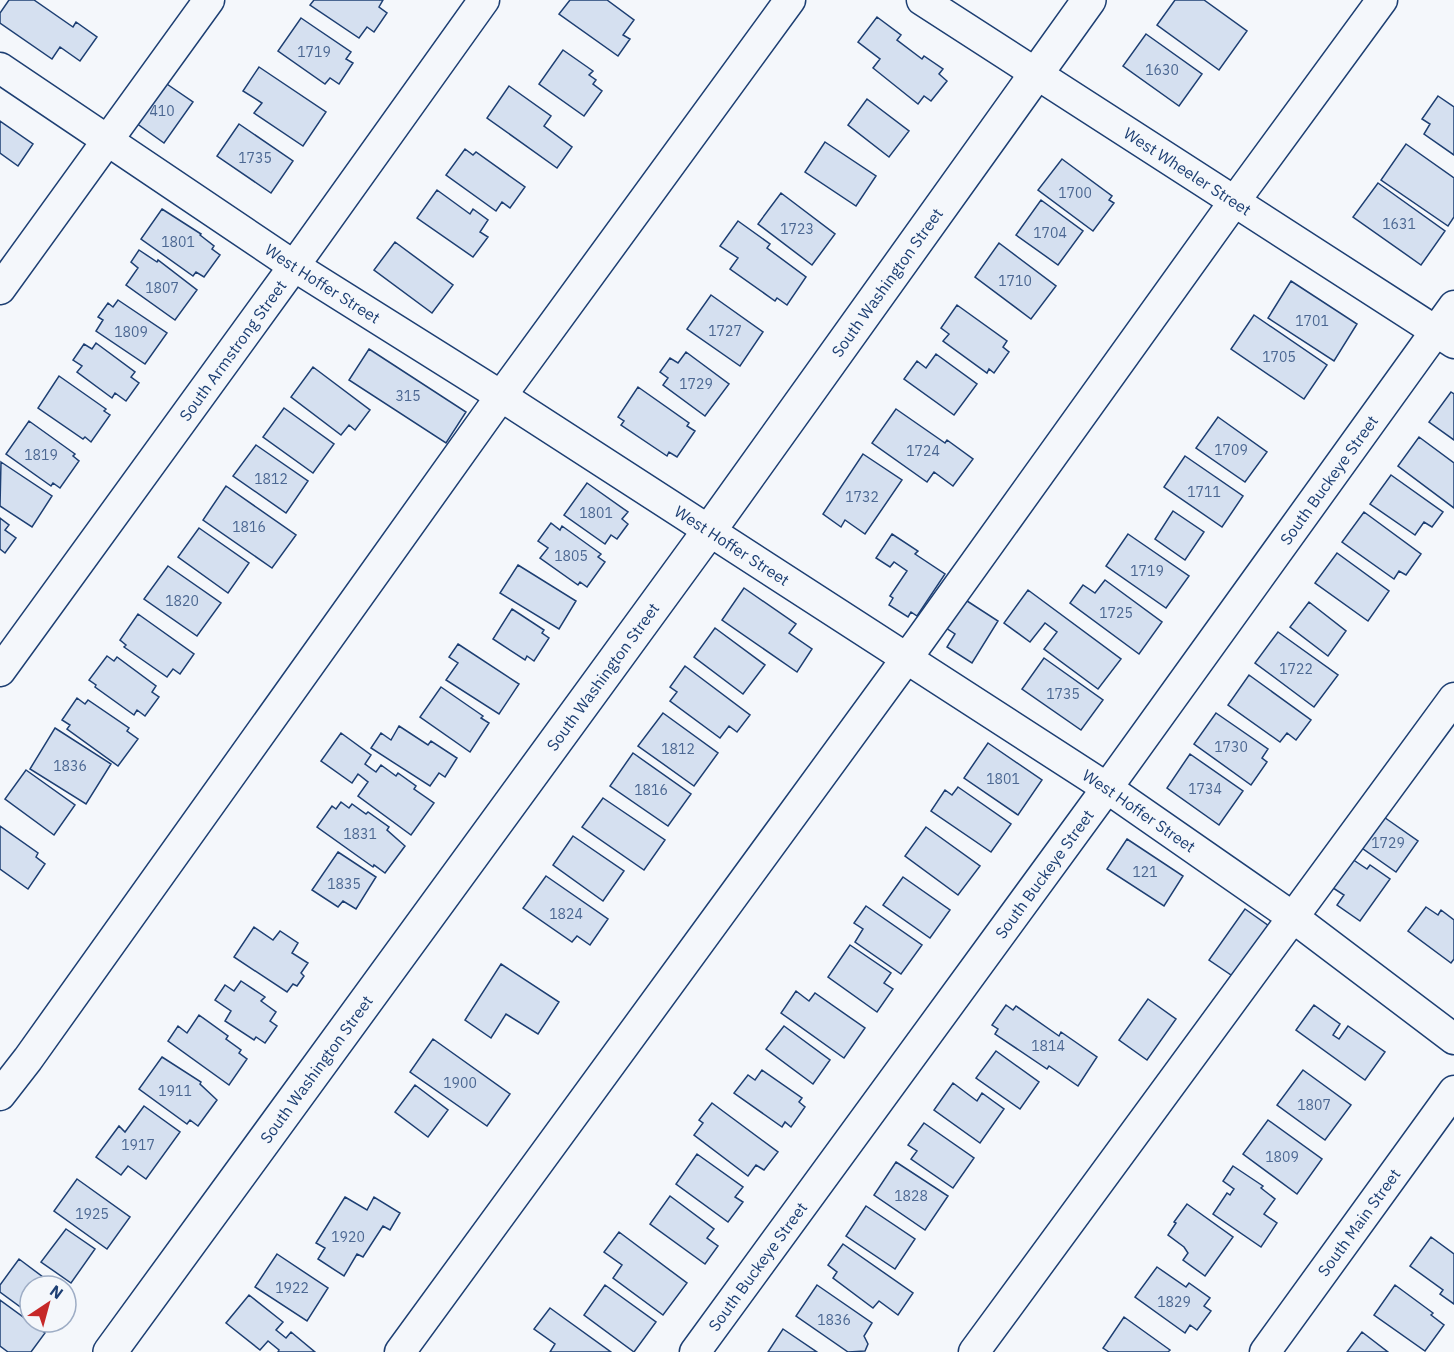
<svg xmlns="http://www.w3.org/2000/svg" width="1454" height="1352" font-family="'IBM Plex Sans',sans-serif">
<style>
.building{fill:#d5e0f0;stroke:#1d3f73;stroke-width:1.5}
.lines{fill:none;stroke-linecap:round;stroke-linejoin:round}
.minor-casing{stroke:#1d3f73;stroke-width:33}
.major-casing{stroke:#1d3f73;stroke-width:36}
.minor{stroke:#f4f7fb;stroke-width:30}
.major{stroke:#f4f7fb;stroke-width:33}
.labels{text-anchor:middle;stroke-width:4.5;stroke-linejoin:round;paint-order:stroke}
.number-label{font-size:14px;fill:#4b6792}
.street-label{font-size:16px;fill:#1d3f73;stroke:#f4f7fb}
</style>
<rect width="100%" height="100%" fill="#f4f7fb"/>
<path class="building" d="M9 0H34L73 27 76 22 97 37 80 61 60 47 52 59 0 23V13Z
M314 0H383L379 7 387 13 374 32 367 27 359 38 310 5Z
M570 0H607L634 20 623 35 630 39 618 56 559 14Z
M1175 0H1204L1247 31 1219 70 1157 25Z
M877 17 901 35 897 40 922 59 924 56 943 69 939 74 947 81 931 101 924 96 918 104 873 68 880 59 858 42Z
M301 18 351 52 346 59 353 63 339 84 330 78 325 84 278 51Z
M1146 34 1202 74 1179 106 1123 66Z
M563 50 593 71 589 75 596 80 593 84 602 91 584 116 539 84Z
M259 67 326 112 303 146 254 113 262 103 243 91Z
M161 80 193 102 164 143 132 120Z
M509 86 551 116 544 126 572 147 557 168 487 118Z
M1438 96 1454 107V155L1424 134 1430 124 1422 119Z
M867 99 909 131 889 157 848 125Z
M0 121 33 144 18 166 0 153Z
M239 124 293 161 271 193 217 156Z
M825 142 876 176 856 206 805 172Z
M1406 144 1454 178V217L1448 226 1381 180Z
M465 149 473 155 476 152 525 187 510 208 502 202 496 211 446 175Z
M1062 159 1112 196 1109 200 1114 203 1093 231 1038 190Z
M1378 183 1445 231 1421 265 1353 217Z
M437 190 470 214 473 209 488 220 480 232 488 237 473 257 417 218Z
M781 193 835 234 812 265 758 224Z
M1041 200 1083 231 1058 265 1016 235Z
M162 209 201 234 200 235 214 246 212 249 220 255 204 277 196 272 193 276 141 239Z
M738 221 770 244 767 248 806 277 787 305 777 298 775 301 730 269 738 258 720 246Z
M395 242 453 285 432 313 374 270Z
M999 243 1056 286 1031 319 975 277Z
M139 250 157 262 158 260 197 290 175 320 126 285 138 268 131 262Z
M1291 281 1357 324 1334 361 1268 318Z
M711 295 763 332 740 366 687 329Z
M118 300 167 333 145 364 96 331 103 320 98 317 108 303 113 307Z
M957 305 1007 341 1003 347 1009 352 994 373 989 369 987 373 943 341 949 334 941 328Z
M1254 315 1327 365 1304 399 1231 349Z
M96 343 135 372 131 377 139 383 126 401 115 393 112 398 77 372 82 366 73 360 84 344 92 349Z
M369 349 466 412 446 443 349 380Z
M686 352 729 384 705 416 663 385 668 378 660 372 670 358 678 363Z
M936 354 977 384 954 415 904 379 917 361 926 368Z
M313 367 370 410 355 430 349 425 341 435 291 397Z
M59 376 106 409 104 411 110 415 91 442 85 437 83 439 38 408Z
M638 387 689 423 687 426 695 431 677 457 669 452 667 456 621 425 624 421 618 417Z
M1451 392 1454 394V440L1429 422Z
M284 408 334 444 313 473 263 437Z
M896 409 945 443 947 440 973 459 953 486 934 472 927 482 872 443Z
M1218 417 1267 452 1245 482 1196 448Z
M29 421 75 454 73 456 79 461 60 488 53 483 51 486 6 454Z
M1419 437 1454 463V508L1398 466Z
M256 445 308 481 286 513 233 476Z
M863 454 902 480 865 534 845 520 841 527 823 514Z
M1185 456 1243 496 1222 527 1164 487Z
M1 462 52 496 32 527 0 506Z
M1391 475 1443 512 1432 527 1424 522 1415 535 1370 504Z
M587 483 628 512 622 519 628 524 617 539 611 535 605 544 564 515Z
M226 486 296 535 272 568 203 520Z
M1173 511 1204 532 1185 560 1155 539Z
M1364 512 1421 554 1406 575 1399 571 1394 579 1342 542Z
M0 518 9 525 5 530 16 538 5 553 0 549Z
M551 523 560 530 562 526 601 554 598 557 605 562 587 587 580 582 578 585 540 558 548 548 538 541Z
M199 528 249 563 228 593 178 557Z
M892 534 918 551 915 554 945 574 917 616 911 612 908 617 889 605 893 598 890 596 907 571 894 562 890 567 876 558Z
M1128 534 1189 576 1166 608 1106 566Z
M1337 553 1389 591 1368 621 1315 583Z
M518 565 576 601 559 629 500 593Z
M168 566 221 603 197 636 144 599Z
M1105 580 1162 622 1139 654 1070 603 1083 585 1095 593Z
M744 588 796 624 789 633 812 649 797 672 722 620Z
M1028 590 1121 659 1098 689 1044 649 1057 632 1045 623 1030 642 1004 623Z
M964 599 998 621 972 663 947 647 955 634 946 628Z
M1309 602 1346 631 1328 656 1290 627Z
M512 609 544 630 542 633 549 638 534 661 527 656 525 660 493 639Z
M138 614 194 654 180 674 173 669 167 677 124 647 126 645 120 640Z
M715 628 765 665 743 694 694 657Z
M1278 632 1338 675 1314 707 1255 663Z
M458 644 519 684 499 714 446 680 458 663 449 657Z
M107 656 114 661 117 657 156 686 152 692 159 697 145 716 137 710 134 715 95 687 96 685 89 680Z
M1044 658 1103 700 1081 730 1022 689Z
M685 666 750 715 737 732 729 726 720 738 670 701 677 692 670 687Z
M1249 675 1311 720 1296 740 1287 733 1280 742 1228 705Z
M441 687 483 716 481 718 489 723 470 752 420 717Z
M77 698 85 704 88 700 129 728 127 731 138 739 118 766 67 729 70 725 62 720Z
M663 713 718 753 694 786 638 746Z
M1216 713 1268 749 1262 758 1267 762 1251 785 1194 744Z
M399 726 428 745 431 741 457 758 445 777 439 773 430 786 371 748 381 733 391 740Z
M55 728 111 764 86 804 30 769Z
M341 733 371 755 365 764 376 772 381 765 396 776 398 773 416 786 414 789 434 803 411 835 358 796 368 782 358 774 352 783 321 761Z
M988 743 1042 780 1018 815 964 778Z
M633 753 691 794 668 826 610 786Z
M1190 754 1243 791 1219 825 1167 788Z
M26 770 75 805 54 835 5 799Z
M958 787 1011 824 991 852 931 811 945 790 952 795Z
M603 798 665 840 644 870 582 827Z
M341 802 349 808 352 804 366 814 368 812 389 827 387 830 405 846 385 873 374 865 373 867 317 827 332 806 336 809Z
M1381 815 1418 841 1396 872 1359 846Z
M0 826 38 853 36 857 45 864 28 889 0 869Z
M926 827 980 866 958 895 905 856Z
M573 836 624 871 603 901 553 865Z
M1127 839 1183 876 1164 906 1107 869Z
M338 852 376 877 356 909 343 901 338 907 312 890Z
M1349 857 1367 869 1370 865 1390 879 1360 921 1337 905 1344 895 1330 886Z
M546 876 608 919 590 945 577 936 572 942 523 908Z
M903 877 950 910 930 938 883 905Z
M866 906 922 945 901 974 855 942 863 929 854 923Z
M1426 907 1438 915 1441 910 1454 920V959L1451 963 1408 931Z
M1245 909 1269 926 1234 977 1209 960Z
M254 927 273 940 280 931 298 943 292 953 308 963 301 973 304 976 297 986 293 984 287 992 234 957Z
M850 945 891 973 884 983 893 989 877 1012 828 977Z
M501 964 559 1002 538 1034 506 1014 491 1038 465 1020Z
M241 981 265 997 261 1001 276 1012 270 1021 277 1026 265 1043 256 1037 254 1040 225 1021 231 1011 215 1000 225 985 234 991Z
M796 991 809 1001 815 993 865 1028 844 1058 781 1013Z
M1148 999 1176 1019 1147 1060 1119 1040Z
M1006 1005 1013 1010 1016 1006 1059 1036 1061 1032 1097 1057 1078 1086 1049 1066 1047 1069 995 1034 998 1029 992 1025Z
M1314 1005 1340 1024 1333 1035 1339 1039 1348 1026 1385 1052 1365 1080 1296 1030Z
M199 1015 228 1036 226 1039 241 1050 239 1053 247 1059 229 1085 168 1041 178 1026 187 1033Z
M784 1026 830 1060 813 1084 766 1049Z
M433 1039 510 1094 487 1126 410 1072Z
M996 1051 1039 1082 1020 1109 976 1078Z
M162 1057 201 1082 200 1084 217 1100 198 1126 190 1120 187 1124 139 1089Z
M762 1070 802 1098 799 1102 805 1107 791 1127 785 1122 782 1127 734 1093 748 1075 755 1080Z
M1303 1070 1351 1105 1325 1140 1277 1105Z
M953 1083 977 1101 982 1093 1004 1109 980 1143 934 1110Z
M415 1085 448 1110 428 1137 395 1112Z
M712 1103 778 1152 764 1170 756 1165 748 1176 694 1135 703 1123 699 1120Z
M144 1106 180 1132 146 1179 128 1166 121 1175 96 1157 119 1126 125 1132Z
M1268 1120 1322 1159 1297 1194 1243 1154Z
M924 1123 974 1158 953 1188 911 1159 917 1151 908 1145Z
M697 1154 743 1187 735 1197 743 1202 728 1222 676 1184Z
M896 1162 948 1196 925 1230 874 1195Z
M1233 1166 1263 1186 1261 1188 1275 1199 1264 1214 1277 1223 1261 1247 1213 1214 1227 1193 1230 1195 1234 1189 1223 1181Z
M77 1179 130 1217 107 1249 54 1211Z
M670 1196 714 1229 707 1238 718 1246 705 1264 650 1224Z
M345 1197 367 1210 374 1197 400 1213 390 1230 383 1226 363 1257 357 1254 344 1276 318 1259 325 1248 316 1243Z
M1187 1204 1233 1237 1205 1276 1183 1260 1188 1253 1184 1247 1168 1235 1176 1223 1174 1222Z
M866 1206 915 1239 895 1269 846 1236Z
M66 1229 95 1249 71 1283 41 1262Z
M619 1232 687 1283 663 1315 613 1278 622 1265 604 1252Z
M1431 1237 1454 1254V1304L1440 1294 1443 1290 1410 1266Z
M843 1244 913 1293 898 1315 879 1301 873 1308 833 1278 837 1272 828 1265Z
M277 1254 328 1288 307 1321 255 1287Z
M19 1259 55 1286H30V1314L0 1292V1285Z
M1157 1267 1186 1287 1189 1283 1210 1298 1204 1306 1211 1311 1197 1330 1190 1325 1185 1333 1135 1297Z
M605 1285 656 1322 634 1352 584 1315Z
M817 1285 872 1323 864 1336 868 1344 865 1351 848 1352 796 1316Z
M1395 1285 1433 1313 1431 1315 1444 1325 1425 1351 1374 1315Z
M249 1295 283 1322 276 1330 286 1338 291 1332 315 1352H278L279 1350 268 1341 260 1350 226 1323Z
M0 1300 45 1333 31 1352H8L0 1346Z
M550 1308 611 1352H550L555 1344 534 1329Z
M1124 1317 1170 1350 1168 1352H1109L1103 1348Z
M783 1329 817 1352H768Z
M1362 1332 1388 1352H1347Z"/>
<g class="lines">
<defs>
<g id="minor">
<path id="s1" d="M922 0 1454 343"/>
<path id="s2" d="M0 68 294 266 501 396 1107 788 1294 918 1454 1039"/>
<path d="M0 289 209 0"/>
<path id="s3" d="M0 671 294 266 484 0"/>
<path d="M0 1095 28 1059 501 396 790 0"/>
<path d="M400 1352 920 640 1234 202 1382 0"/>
<path id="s4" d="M695 1352 1107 788 1454 306"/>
<path d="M974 1352 1454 698"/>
<path id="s5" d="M1265 1352 1454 1091"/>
</g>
<g id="major">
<path id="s6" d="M110 1352 709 531 1089 0"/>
</g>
</defs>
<use href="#minor" class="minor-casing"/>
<use href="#major" class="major-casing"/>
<use href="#minor" class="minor"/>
<use href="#major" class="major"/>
</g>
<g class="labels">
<g class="number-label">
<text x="314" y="57">1719</text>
<text x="1162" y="75">1630</text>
<text x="162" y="116">410</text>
<text x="255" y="163">1735</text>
<text x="1075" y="198">1700</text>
<text x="1399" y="229">1631</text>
<text x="797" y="234">1723</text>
<text x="1050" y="238">1704</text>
<text x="178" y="247">1801</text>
<text x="1015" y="286">1710</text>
<text x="162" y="293">1807</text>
<text x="1312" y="326">1701</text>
<text x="725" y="336">1727</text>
<text x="131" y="337">1809</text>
<text x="1279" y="362">1705</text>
<text x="696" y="389">1729</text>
<text x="408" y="401">315</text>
<text x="1231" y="455">1709</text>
<text x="923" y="456">1724</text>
<text x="41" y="460">1819</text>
<text x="271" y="484">1812</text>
<text x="1204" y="497">1711</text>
<text x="862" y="502">1732</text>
<text x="596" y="518">1801</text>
<text x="249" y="532">1816</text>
<text x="571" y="561">1805</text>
<text x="1147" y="576">1719</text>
<text x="182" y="606">1820</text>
<text x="1116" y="618">1725</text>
<text x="1296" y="674">1722</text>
<text x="1063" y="699">1735</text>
<text x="1231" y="752">1730</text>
<text x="678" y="754">1812</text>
<text x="70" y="771">1836</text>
<text x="1003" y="784">1801</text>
<text x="1205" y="794">1734</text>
<text x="651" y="795">1816</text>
<text x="360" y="839">1831</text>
<text x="1388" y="848">1729</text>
<text x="1145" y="877">121</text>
<text x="344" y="889">1835</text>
<text x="566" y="919">1824</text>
<text x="1048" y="1051">1814</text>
<text x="460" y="1088">1900</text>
<text x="175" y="1096">1911</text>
<text x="1314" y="1110">1807</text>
<text x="138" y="1150">1917</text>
<text x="1282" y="1162">1809</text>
<text x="911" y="1201">1828</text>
<text x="92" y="1219">1925</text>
<text x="348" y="1242">1920</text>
<text x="292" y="1293">1922</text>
<text x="1174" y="1307">1829</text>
<text x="834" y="1325">1836</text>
</g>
<g class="street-label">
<text dy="6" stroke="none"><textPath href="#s1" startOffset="316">West Wheeler Street</textPath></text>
<text dy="6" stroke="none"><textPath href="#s2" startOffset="388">West Hoffer Street</textPath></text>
<text dy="6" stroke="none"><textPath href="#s6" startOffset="1322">South Washington Street</textPath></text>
<text dy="6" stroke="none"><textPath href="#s3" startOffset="396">South Armstrong Street</textPath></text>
<text dy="6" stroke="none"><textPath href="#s4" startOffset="1078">South Buckeye Street</textPath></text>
<text dy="6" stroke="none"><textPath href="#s2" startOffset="874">West Hoffer Street</textPath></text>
<text dy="6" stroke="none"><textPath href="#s6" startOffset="836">South Washington Street</textPath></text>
<text dy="6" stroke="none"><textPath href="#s2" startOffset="1360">West Hoffer Street</textPath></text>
<text dy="6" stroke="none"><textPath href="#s4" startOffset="592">South Buckeye Street</textPath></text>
<text dy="6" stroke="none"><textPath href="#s6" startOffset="350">South Washington Street</textPath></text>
<text dy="6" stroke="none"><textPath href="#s5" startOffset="160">South Main Street</textPath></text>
<text dy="6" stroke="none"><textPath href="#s4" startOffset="106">South Buckeye Street</textPath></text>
</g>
</g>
<g transform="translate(48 1304) rotate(36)"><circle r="28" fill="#f4f7fb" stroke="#9eadc5" stroke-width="1.5"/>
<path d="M0-4.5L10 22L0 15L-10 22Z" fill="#c62828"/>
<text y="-9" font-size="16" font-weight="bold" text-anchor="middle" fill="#1d3f73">N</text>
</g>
</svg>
